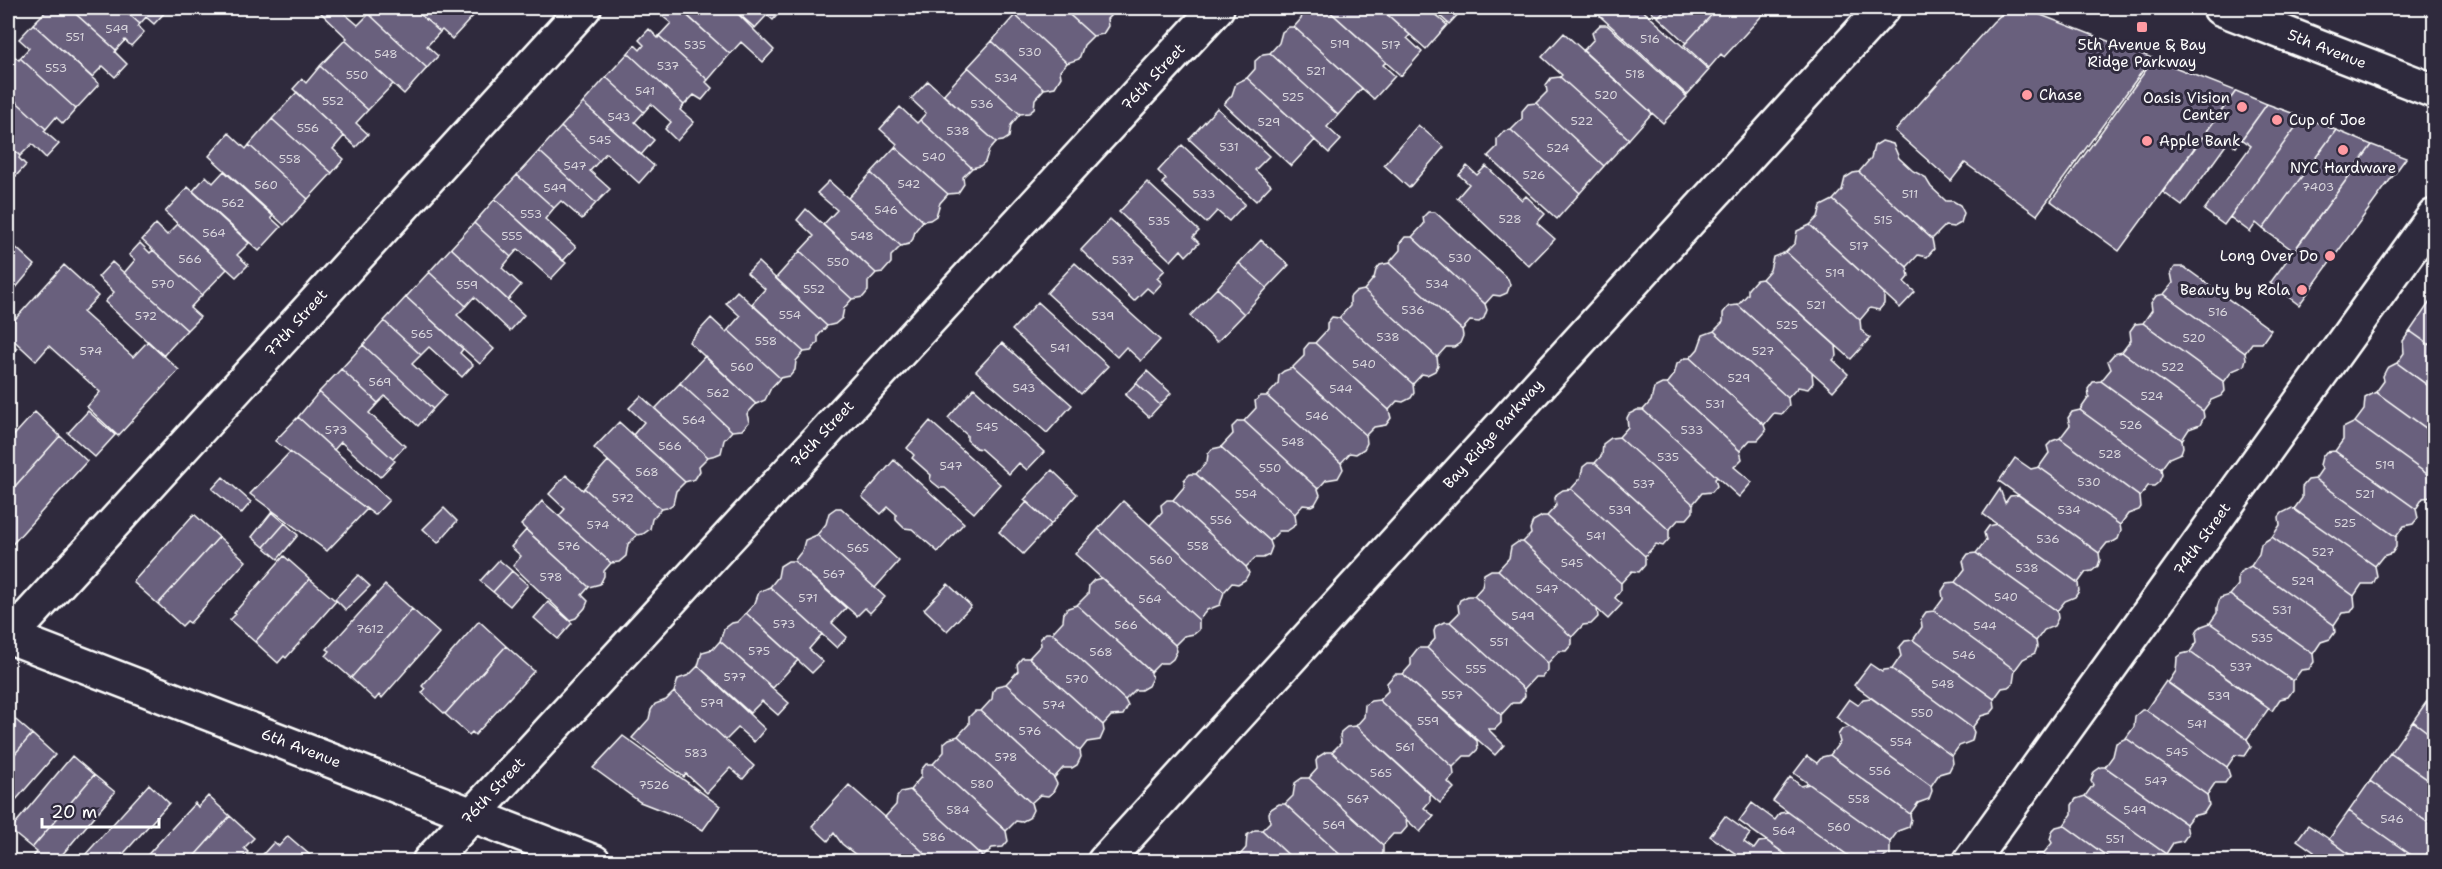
<svg xmlns="http://www.w3.org/2000/svg" width="2442" height="869" font-family="'Shantell Sans',sans-serif">
<style>
.building{fill:#69607d;stroke:#fff;stroke-width:1.5}
.lines{fill:none;stroke-linecap:round;stroke-linejoin:round}
.minor-casing{stroke:#fff;stroke-width:38}
.tertiary-casing{stroke:#fff;stroke-width:38}
.minor{stroke:#2f2a3d;stroke-width:33}
.tertiary{stroke:#2f2a3d;stroke-width:33}
.poi-dot{fill:#ff9aa2;stroke:#2f2a3d;stroke-width:2}
.labels{text-anchor:middle;stroke-width:6;stroke-linejoin:round;paint-order:stroke}
.number-label{font-size:12px;fill:#dad7de}
.poi-label{font-size:15px;fill:#fff;stroke:#2f2a3d;text-anchor:start}
.street-label{font-size:15px;fill:#fff;stroke:#2f2a3d}
</style>
<rect width="100%" height="100%" fill="#2f2a3d"/>
<filter id="ink" filterUnits="userSpaceOnUse"><feTurbulence type="fractalNoise" baseFrequency=".0167" numOctaves="2"/><feDisplacementMap in="SourceGraphic" scale="12" xChannelSelector="R" yChannelSelector="G"/><feConvolveMatrix kernelMatrix="1 2 1 2 8 2 1 2 1" color-interpolation-filters="sRGB"/></filter>
<g filter="url(#ink)">
<path class="building" d="M49 8H69L116 50 115 52 127 64 115 77 103 66 92 77 33 24Z
M69 8H122L140 24 138 26 144 32 131 46 125 40 116 50Z
M122 8H169L154 24 146 17 140 24Z
M325 8H338L358 25 369 14 427 68 404 94 345 40 347 38 321 13Z
M375 8H413L440 32 427 46 438 56 427 68 369 14Z
M413 8H466L474 15 452 39 442 30 440 32Z
M669 8H679L730 54 708 80 659 36 671 23 662 16Z
M687 8H732L774 50 763 62 741 42 730 54 683 12Z
M732 8H774L780 12 773 20 767 15 755 28Z
M1022 8H1062L1093 36 1084 45 1079 59 1067 63 1015 15Z
M1062 8H1111L1115 11 1107 19 1108 26 1103 34 1093 36Z
M1304 8H1326L1386 62 1383 65 1395 76 1374 99 1294 27 1301 19Z
M1326 8H1380L1410 35 1407 38 1422 52 1401 76Z
M1380 8H1431L1434 10 1431 11 1447 25 1426 49Z
M1431 8H1464L1449 24Z
M1591 8H1640L1709 70 1687 95Z
M1647 8H1667L1658 17Z
M1667 8H1718L1686 43 1658 17Z
M1718 8H1769L1724 57 1721 54 1709 68 1684 45Z
M2417 8H2434V14Z
M2013 10H2028L2152 58 2037 215 1965 163 1951 181 1895 131 1993 22 2002 14Z
M1015 15 1067 63 1060 71 1061 77 1055 87 1044 89 992 41Z
M33 24 99 84 76 109 20 58 29 48 19 39Z
M1600 25H1607L1687 97 1663 123 1583 51 1594 39 1592 33Z
M1289 27H1294L1362 88 1338 115 1270 53 1279 43 1282 32Z
M649 29 658 38 659 36 708 80 706 82 712 88 702 100 694 95 684 105 628 53 635 45 640 50 644 45 639 40Z
M1564 33 1652 113 1629 139 1560 77 1562 75 1542 57Z
M345 40 393 84 368 110 320 66Z
M992 41 1044 89 1035 99 1034 109 1029 113 1020 114 968 67Z
M9 52 19 60 20 58 76 109 63 124 56 117 46 129 8 94Z
M628 53 684 105 680 110 694 122 677 141 665 129 671 122 651 104 644 112 606 77Z
M1270 53 1338 115 1327 127 1341 140 1329 153 1247 78 1255 69V61L1263 54Z
M2154 59 2236 91 2119 251 2051 201Z
M320 66 368 110 356 123 368 134 356 147 293 89 302 79 306 83Z
M968 67 1020 114 1011 125 1009 137 1003 141 996 142 943 95Z
M606 77 644 112 635 122 654 140 641 155 583 103Z
M1560 77 1629 139 1604 166 1536 103 1547 92 1546 85 1551 78Z
M1247 78 1315 140 1291 166 1224 104 1232 95 1236 83Z
M928 81 996 142 989 150 985 162 980 166 972 168 920 120 926 113 911 99Z
M2236 91 2267 104 2236 147 2228 142 2182 206 2163 192Z
M297 92 344 136 333 149 344 159 332 173 272 119Z
M8 94 46 129 44 131 59 144 46 158 32 144 20 156 8 144Z
M583 103 654 166 639 183 606 153 599 161 561 127Z
M1536 103 1604 166 1580 193 1511 130 1522 119V111L1528 104Z
M2267 104 2303 117 2224 225 2204 210 2251 146 2242 139Z
M900 107 917 123 920 120 972 168 963 177 964 184 958 193 948 194 895 147 897 144 880 129Z
M1217 108 1269 156 1255 170 1271 185 1256 201 1189 139Z
M2303 117 2336 130 2263 229 2256 223 2250 232 2230 217Z
M272 119 332 173 308 199 249 145Z
M1418 125 1444 147 1409 188 1384 165Z
M561 127 599 161 590 171 610 189 596 203 539 151Z
M1511 130 1580 193 1557 219 1488 156 1497 147V139L1504 131Z
M2336 130 2372 145 2294 251 2263 229Z
M229 133 246 149 249 145 308 199 284 225 209 156Z
M1882 141 1893 144 1899 158 1913 171 1925 177 1931 187 1946 201H1953L1960 205 1964 213 1961 223 1954 227 1945 226 1932 239 1859 172 1871 158 1874 146Z
M8 144 20 156 19 158 26 165 16 176 8 170Z
M1182 145 1245 204 1229 221 1217 211 1206 223 1162 183 1166 179 1158 171Z
M2372 145 2406 158 2299 305 2270 283Z
M895 147 948 194 940 203 936 216 930 220 923 221 871 173Z
M539 151 596 203 582 219 561 201 554 208 517 175Z
M1467 166 1477 175 1486 166 1522 200 1526 196 1545 214 1537 223 1555 239 1529 266 1457 198 1469 184 1459 175Z
M224 171 273 216 271 218 281 227 259 251 193 191 206 176 213 183Z
M1859 172 1932 239 1934 249 1927 257 1918 255 1907 267 1833 200 1842 190 1845 178 1853 173Z
M871 173 923 221 915 231 913 239 909 244 901 246 848 198Z
M517 175 554 208 545 219 576 247 563 261 495 199Z
M829 181 901 246 891 256V263L883 272 876 273 823 225 837 210 817 193Z
M1147 182 1199 231 1193 237 1199 243 1186 256 1181 250 1171 261 1119 212Z
M188 187 249 243 237 255 248 265 236 277 165 212Z
M495 199 566 263 551 279 518 249 511 257 474 223Z
M1833 200 1907 267 1909 276 1904 282 1915 292 1900 308 1810 225 1818 217 1821 206Z
M806 209 876 273 868 282V291L863 297 852 299 800 251 814 236 797 220Z
M1428 212H1435L1508 279 1510 285 1507 293 1500 296 1493 295 1485 304 1412 237 1424 224 1423 217Z
M1110 219 1165 270 1157 278 1162 283 1153 293 1147 288 1134 301 1081 250Z
M474 223 511 257 502 268 521 285 508 300 451 248Z
M156 224 167 235 178 224 227 269 202 295 142 240Z
M1810 225 1884 293V304L1879 310 1870 308 1860 320 1786 252 1795 243 1797 231Z
M1405 237H1412L1485 304 1487 310 1484 318 1479 322 1470 321 1462 330 1389 263 1400 250V243Z
M1261 240 1289 265 1267 288 1239 263Z
M140 243 150 253 153 250 202 295 190 308 200 317 187 330 124 273 135 260 129 255Z
M12 244 35 265 15 289 8 282V249Z
M451 248 524 315 510 331 474 297 466 306 429 272Z
M800 251 852 299 844 308 842 318 835 324 827 326 776 278Z
M1786 252 1860 320 1861 330 1870 338 1851 359 1762 279 1770 270 1773 257Z
M112 262 187 330 163 356 105 302 114 292 98 277Z
M758 262 827 326 818 336V342L811 351 804 352 752 304 765 289 747 273Z
M1075 263 1160 340 1141 361 1126 347 1117 357 1047 293Z
M1239 263 1267 288 1244 314 1217 288Z
M1389 263 1462 330 1463 336 1460 343 1454 347H1446L1437 357 1364 290 1374 278 1376 270 1380 265Z
M64 265 98 296 83 312 133 357 148 341 179 370 118 436 87 407 100 392 49 346 36 361 8 335V327Z
M2175 267H2184L2271 330 2262 343H2252L2245 353 2164 294 2173 283 2171 273Z
M429 272 466 306 457 315 494 349 480 364 406 297Z
M1762 279 1836 346 1837 356 1833 360 1848 374 1833 391 1738 305 1748 294V289L1756 280Z
M1217 288 1244 314 1217 342 1190 316Z
M1364 290 1437 357 1438 365 1435 371 1427 375 1422 374 1413 384 1339 318 1350 306V297L1355 292Z
M737 291 804 352 796 361 795 370 790 376 780 378 728 330 740 316 726 303Z
M2164 294 2245 353 2246 359 2244 366 2232 371 2224 382 2143 323 2152 310 2151 303 2156 296Z
M2434 296V348L2410 331Z
M406 297 463 349 460 353 473 365 462 377 429 347 421 355 384 321Z
M1038 302 1108 366 1081 394 1012 330Z
M1738 305 1812 372 1813 383 1808 389 1798 387 1788 398 1714 331 1723 322V313L1726 309 1729 306Z
M1332 317 1339 318 1413 384 1414 393 1411 398 1403 402 1397 401 1389 410 1315 343 1327 330V323Z
M711 318 726 332 728 330 780 378 771 388 765 400 756 404 689 342Z
M384 321 421 355 412 364 446 395 433 409 363 345Z
M2143 323 2224 382 2225 391 2221 396 2211 400 2203 411 2122 352 2131 340 2130 331 2135 324Z
M1714 331 1788 398 1789 406 1782 414 1774 413 1764 425 1690 358 1698 349 1703 335Z
M2410 331 2434 348V390L2397 363 2404 353 2403 341Z
M8 340 17 348 8 358Z
M1002 343 1072 405 1047 433 976 371Z
M1309 343H1315L1389 410 1391 418 1386 425 1374 427 1366 435 1292 368 1304 356V349Z
M363 345 433 409 418 426 385 396 378 403 341 369Z
M2122 352 2203 411 2204 417 2200 425 2189 429 2182 440 2101 381 2111 369 2108 361 2114 354Z
M705 356 756 404 747 414 749 422 742 430 732 431 680 383Z
M1685 358H1690L1764 425 1766 431 1758 440H1750L1740 451 1667 384 1674 375 1677 364Z
M2397 363 2434 390V434L2376 392 2384 381 2383 376 2387 368Z
M1292 368 1366 435 1367 443 1364 449 1356 454 1350 453 1341 463 1267 396 1278 384 1279 375 1284 371Z
M341 369 378 403 369 413 405 446 393 459 319 392Z
M1147 371 1171 393 1160 405 1136 383Z
M2101 381 2182 440 2183 447 2181 453 2169 458 2161 469 2080 410 2089 397 2088 389 2093 382Z
M680 383 732 431 724 440 721 453 716 455 708 457 655 409Z
M1136 383 1160 405 1149 417 1125 395Z
M1662 384H1667L1740 451 1742 459 1734 467 1752 482 1739 497 1643 410 1651 401 1654 388Z
M974 388 1044 452 1027 470 1019 463 1009 474 981 449 976 448 967 440V435L948 418Z
M319 392 395 461 380 477 341 442 334 450 298 417Z
M2376 392 2434 434V479L2355 422 2364 410 2365 398Z
M641 396 708 457 699 466 700 471 695 479 685 482 633 435 644 422 629 408Z
M1261 396H1267L1341 463 1343 469 1338 478 1326 480 1318 489 1244 421 1256 408 1255 401Z
M1637 410H1643L1717 477 1715 479 1717 486 1712 492 1702 493 1693 504 1619 437 1628 427 1627 418 1629 414Z
M2080 410 2161 469 2162 475 2159 482 2154 486H2148L2140 497 2060 438 2070 425 2068 418 2072 412Z
M88 411 115 435 95 457 68 433Z
M35 412 60 436 8 494V442Z
M298 417 389 500 375 515 275 441Z
M930 421 1000 484 974 513 945 488H940L930 480 931 475 912 458 914 455 907 448Z
M1238 421H1244L1318 489 1320 495 1315 504 1311 506 1303 505 1295 514 1221 447 1233 434 1232 427Z
M619 422 685 482 676 491 673 504 667 508 661 509 594 448Z
M2355 422 2434 479 2432 485 2434 487 2433 497 2423 498 2416 509 2335 451 2343 440V428Z
M60 436 87 461 8 549V494Z
M1619 437 1693 504V512L1687 519H1679L1669 530 1595 463 1602 455 1603 444 1611 438Z
M2060 438 2140 497 2141 507 2139 510 2128 514 2120 525 2039 467 2049 453 2047 446 2052 441Z
M1221 447 1295 514 1296 522 1293 527 1287 531H1279L1270 541 1196 474 1207 462 1208 454 1212 449Z
M2335 451 2416 509 2418 518 2413 524 2404 526 2396 537 2315 479 2322 469 2320 465 2322 457 2326 452Z
M290 452 367 509 327 551 250 494Z
M2015 458 2031 469 2039 467 2120 525 2121 531 2118 539 2113 542 2107 543 2099 553 1999 481Z
M894 460 964 523 938 552 912 529 904 528 896 520V514L888 507 881 514 862 497Z
M608 461 661 509 652 519 650 529 643 534 637 535 584 488Z
M1588 463H1595L1669 530V539L1663 546 1656 544 1645 556 1571 489 1580 479 1583 467Z
M1052 470 1077 494 1051 524 1024 500Z
M1190 474H1196L1270 541 1272 547 1269 555 1263 558H1255L1246 567 1173 500 1184 487V480Z
M566 475 583 490 584 488 637 535 628 544 626 556 619 562 611 563 559 516 565 509 549 494Z
M223 477 251 502 241 514 212 489Z
M2315 479 2396 537V547L2392 553 2383 556 2375 566 2294 509 2302 498V487L2308 480Z
M1571 489 1645 556V565L1639 572 1632 571 1621 583 1547 516 1556 506 1555 498 1557 494 1563 490Z
M2000 489 2005 503 2010 496 2019 495 2099 553 2100 560 2098 566 2092 571 2086 572 2078 583 1983 514Z
M1167 500H1173L1246 567 1249 573 1245 580 1238 584 1232 583 1224 592 1150 525 1162 512 1161 505Z
M542 501 611 563 604 571V576L600 584 589 587 521 525Z
M1123 501 1224 592 1220 605 1207 610 1199 620 1098 529Z
M1027 502 1051 524 1023 554 999 532Z
M444 508 457 521 438 543 423 529Z
M836 508H841L899 561 875 588 817 535 826 524 829 513Z
M2292 508 2375 566 2377 576 2373 584H2362L2354 596 2272 537 2280 525 2279 517 2282 513Z
M272 512 285 523 264 547 252 537Z
M194 514 219 537 158 604 133 582Z
M1542 516H1547L1621 583V590L1615 598 1622 604 1608 619 1523 542 1531 534 1530 529 1533 521Z
M285 523 298 535 278 559 264 547Z
M1997 524 2078 583 2079 591 2075 597 2065 601 2057 611 1976 553 1986 540 1984 533 1989 526Z
M1098 529 1199 620V630L1194 634 1184 636 1175 645 1075 554Z
M526 530 589 587 582 595 588 601 585 608 576 618 570 620 513 566 521 556 511 547Z
M817 535 885 597 870 613 865 608 857 616 794 561 802 551 805 540Z
M219 537 246 561 190 623 187 621 182 626 158 604Z
M2272 537 2354 596 2355 606 2351 612 2342 613 2334 625 2251 566 2259 554 2261 544Z
M1518 542H1523L1597 609 1598 617 1591 624 1583 625 1572 637 1498 570 1509 558 1511 547Z
M1976 553 2057 611 2058 618 2054 626 2044 630 2036 641 1955 582 1965 569 1963 561 1968 554Z
M284 556 310 579 255 642 230 620 236 614 234 613Z
M499 560 512 571 493 592 480 581Z
M788 561H794L846 608 832 623 847 637 837 648 770 587 778 577 780 566Z
M2251 566 2334 625 2335 632 2330 639 2321 642 2313 654 2230 595 2238 585V576L2240 572Z
M1491 570H1498L1572 637V644L1566 651H1559L1548 663 1474 596 1482 587 1484 574Z
M512 571 528 585 510 606 493 592Z
M358 575 370 586 346 610 335 599Z
M1102 578 1175 645 1177 651 1173 659 1168 663H1160L1151 672 1077 605 1088 594 1089 585 1094 580Z
M310 579 336 601 286 658 284 656 278 663 255 642Z
M1955 582 2036 641 2037 647 2035 653 2023 659 2015 670 1934 611 1943 599 1942 591 1947 583Z
M948 584 971 606 947 631 924 609Z
M385 585 412 609 351 678 326 656 330 651 327 649Z
M770 587 822 634 809 649 823 662 812 673 746 613 755 603 759 592Z
M2230 595 2313 654 2314 662 2309 669 2301 670 2293 681 2210 623 2217 613V607L2220 598Z
M1468 596H1474L1548 663V670L1542 677H1535L1524 689 1450 622 1459 613 1458 605 1460 600Z
M548 602 572 623 558 639 534 618Z
M1077 605 1151 672 1152 678 1148 686 1141 690H1135L1125 700 1052 633 1063 621 1064 612 1068 608Z
M412 609 439 633 382 698 379 695 375 700 351 678Z
M1934 611 2015 670 2013 683 2008 687 2002 688 1994 699 1913 640 1922 627 1921 619 1926 612Z
M746 613 798 660 773 688 720 641 724 629 732 623 737 622Z
M479 621 506 646 445 714 422 693 425 689 422 686Z
M1444 622H1450L1524 689 1525 696 1519 703H1512L1501 715 1427 648 1435 639 1434 631 1436 626Z
M2210 623 2293 681V690L2288 697 2280 699 2272 711 2190 652 2197 642 2196 634 2198 629 2202 626Z
M1046 633H1052L1125 700 1128 706 1123 715 1111 716 1103 725 1029 658 1041 645 1040 638Z
M1913 640 1994 699 1995 708 1991 713 1981 716 1972 728 1892 669 1901 656 1899 648 1905 641Z
M720 641 789 703 778 715 762 701 750 713 698 666 702 652 713 649Z
M506 646 534 671 475 735 472 732 469 735 445 714Z
M1418 648H1427L1501 715V723L1495 729H1488L1504 745 1495 755 1403 674 1411 665V657Z
M2190 652 2269 708 2247 739 2168 683 2176 671 2177 658 2182 654Z
M1022 658H1029L1103 725 1104 731 1100 740 1087 742 1080 751 1006 684 1018 671 1017 664Z
M1870 664 1882 672 1884 670 1892 669 1972 728 1974 732 1972 741 1959 746 1952 756 1854 685Z
M698 666 765 729 754 742 738 728 726 740 674 692 678 679 689 675Z
M1395 674H1403L1477 741 1478 749 1471 756H1464L1453 767 1379 700 1388 691 1387 683Z
M2166 681 2247 739 2251 747 2245 756 2235 755 2227 767 2146 710Z
M1006 684 1080 751 1081 757 1077 765 1072 768H1063L1054 778 981 711 992 699 993 691 997 686Z
M674 692 754 766 743 779 730 768 707 793 686 774 684 777 632 738 649 719 651 710 655 704 666 700Z
M2432 694 2434 696V737L2413 721Z
M1871 698 1952 756 1953 763 1949 771 1939 774 1931 786 1836 717 1849 699 1858 705 1863 699Z
M1379 700 1453 767 1454 775 1448 782 1454 788 1440 803 1356 726 1364 717 1365 705 1371 701Z
M2142 710H2146L2227 767 2230 776 2225 783H2215L2207 795 2126 738 2134 727 2135 716Z
M975 711H981L1054 778 1057 784 1053 792 1048 796 1040 795 1031 803 958 736 969 724V717Z
M10 715 32 734 8 762V717Z
M2413 721 2434 737V784L2390 753Z
M1356 726 1430 793V801L1424 808 1434 816 1420 832 1332 752 1341 743 1340 735 1342 731 1347 727Z
M1850 727 1931 786 1932 791 1929 799 1918 803 1910 814 1830 755 1840 742 1838 735 1842 729Z
M32 734 55 755 8 809V762Z
M623 736 720 806 703 830 681 818 640 802 593 768Z
M958 736 1031 803 1033 810 1029 818 1021 822 1016 821 1006 831 933 764 944 752V743L949 739Z
M2126 738 2207 795 2209 805 2204 813 2192 816 2186 824 2105 767 2113 756 2116 743Z
M1326 752H1332L1406 819 1407 827 1401 834H1393L1383 845 1309 778 1317 769 1316 761 1318 757Z
M2390 753 2434 784V827L2370 781Z
M1830 755 1910 814 1911 819 1909 827 1898 831 1890 842 1794 773 1807 756 1817 763 1822 757Z
M72 756 94 775 32 848 10 830Z
M926 764H933L1006 831 1008 841 1003 847 992 848 983 857 910 790 921 777V770Z
M2101 767H2105L2186 824 2188 834 2183 841 2173 843 2166 854 2085 796 2093 785 2091 781 2094 772Z
M94 775 115 792 56 862H29L37 852 32 848Z
M1790 777 1801 786 1809 784 1890 842V854L1875 862H1857L1773 801Z
M1302 778H1309L1383 845V853L1377 860 1378 862H1348L1285 804 1293 796 1295 783Z
M2370 781 2434 827V856L2430 861 2421 862 2349 811Z
M149 784 169 803 116 862H83L87 858 84 856Z
M849 785 885 817 934 862H865L842 844 834 833 828 841 812 826Z
M910 790 983 857 984 862H934L885 817 896 805 897 797 901 792Z
M208 796 230 816 189 862H141L195 803 198 807Z
M2085 796 2166 854 2168 862H2115L2064 825 2072 814V805L2076 799Z
M1752 803 1775 820 1780 813 1788 812 1857 862H1796L1739 821Z
M1279 804H1285L1348 862H1296L1262 830 1270 822 1269 813 1271 809Z
M2349 811 2421 862H2360L2329 839Z
M230 816 254 838 244 848 248 852 239 862H189Z
M1725 816 1750 834 1744 842 1754 849 1759 842 1767 841 1796 862H1735L1732 859 1736 854 1710 836Z
M2064 825 2115 862H2053L2043 854 2052 843 2050 839 2053 830 2056 827Z
M2308 825 2329 839 2360 862H2307L2314 852 2297 840Z
M1255 830H1262L1296 862H1243L1238 857 1246 848 1247 835Z
M288 836 310 855 304 862H256L274 842 279 846Z
M2288 853 2300 862H2283Z
M2037 854H2043L2053 862H2030Z
M1231 857H1238L1243 862H1223Z"/>
<g class="lines">
<defs>
<path id="minor" d="M8 639 584 8
M429 862 1217 8
M1104 862 1883 8
M1970 862 2434 216"/>
<path id="tertiary" d="M2220 8 2434 91
M8 636 594 862"/>
</defs>
<use href="#minor" class="minor-casing"/>
<use href="#tertiary" class="tertiary-casing"/>
<use href="#minor" class="minor"/>
<use href="#tertiary" class="tertiary"/>
</g>
</g>
<g class="poi-dot">
<rect x="2136" y="21" width="12" height="12" rx="3"/>
<circle cx="2027" cy="95" r="6"/>
<circle cx="2242" cy="107" r="6"/>
<circle cx="2277" cy="120" r="6"/>
<circle cx="2147" cy="141" r="6"/>
<circle cx="2343" cy="150" r="6"/>
<circle cx="2330" cy="256" r="6"/>
<circle cx="2302" cy="290" r="6"/>
</g>
<g class="labels">
<g class="number-label">
<text x="117" y="33">549</text>
<text x="75" y="41">551</text>
<text x="1650" y="43">516</text>
<text x="1340" y="48">519</text>
<text x="695" y="49">535</text>
<text x="1391" y="49">517</text>
<text x="1030" y="56">530</text>
<text x="386" y="58">548</text>
<text x="668" y="70">537</text>
<text x="56" y="72">553</text>
<text x="1316" y="75">521</text>
<text x="1635" y="78">518</text>
<text x="357" y="79">550</text>
<text x="1006" y="82">534</text>
<text x="645" y="95">541</text>
<text x="1606" y="99">520</text>
<text x="1293" y="101">525</text>
<text x="333" y="105">552</text>
<text x="982" y="108">536</text>
<text x="619" y="121">543</text>
<text x="1582" y="125">522</text>
<text x="1269" y="126">529</text>
<text x="308" y="132">556</text>
<text x="958" y="135">538</text>
<text x="600" y="144">545</text>
<text x="1229" y="151">531</text>
<text x="1558" y="152">524</text>
<text x="934" y="161">540</text>
<text x="290" y="163">558</text>
<text x="575" y="170">547</text>
<text x="1534" y="179">526</text>
<text x="909" y="188">542</text>
<text x="266" y="189">560</text>
<text x="2318" y="191">7403</text>
<text x="555" y="192">549</text>
<text x="1204" y="198">533</text>
<text x="1910" y="198">511</text>
<text x="233" y="207">562</text>
<text x="886" y="214">546</text>
<text x="531" y="218">553</text>
<text x="1510" y="223">528</text>
<text x="1883" y="224">515</text>
<text x="1159" y="225">535</text>
<text x="214" y="237">564</text>
<text x="512" y="240">555</text>
<text x="862" y="240">548</text>
<text x="1859" y="250">517</text>
<text x="1460" y="262">530</text>
<text x="190" y="263">566</text>
<text x="1123" y="264">537</text>
<text x="838" y="266">550</text>
<text x="1835" y="277">519</text>
<text x="163" y="288">570</text>
<text x="1437" y="288">534</text>
<text x="467" y="289">559</text>
<text x="814" y="293">552</text>
<text x="1816" y="309">521</text>
<text x="1413" y="314">536</text>
<text x="2218" y="316">516</text>
<text x="790" y="319">554</text>
<text x="146" y="320">572</text>
<text x="1103" y="320">539</text>
<text x="1787" y="329">525</text>
<text x="422" y="338">565</text>
<text x="1388" y="341">538</text>
<text x="2194" y="342">520</text>
<text x="766" y="345">558</text>
<text x="1060" y="352">541</text>
<text x="91" y="355">574</text>
<text x="1763" y="355">527</text>
<text x="1364" y="368">540</text>
<text x="742" y="371">560</text>
<text x="2173" y="371">522</text>
<text x="1739" y="382">529</text>
<text x="380" y="386">569</text>
<text x="1024" y="392">543</text>
<text x="1341" y="393">544</text>
<text x="718" y="397">562</text>
<text x="2152" y="400">524</text>
<text x="1715" y="408">531</text>
<text x="1317" y="420">546</text>
<text x="694" y="424">564</text>
<text x="2131" y="429">526</text>
<text x="987" y="431">545</text>
<text x="336" y="434">573</text>
<text x="1692" y="434">533</text>
<text x="1293" y="446">548</text>
<text x="670" y="450">566</text>
<text x="2110" y="458">528</text>
<text x="1668" y="461">535</text>
<text x="2385" y="469">519</text>
<text x="951" y="470">547</text>
<text x="1270" y="472">550</text>
<text x="647" y="476">568</text>
<text x="2089" y="486">530</text>
<text x="1644" y="488">537</text>
<text x="1246" y="498">554</text>
<text x="2365" y="498">521</text>
<text x="623" y="502">572</text>
<text x="1620" y="514">539</text>
<text x="2069" y="514">534</text>
<text x="1221" y="524">556</text>
<text x="2345" y="527">525</text>
<text x="598" y="529">574</text>
<text x="1596" y="540">541</text>
<text x="2048" y="543">536</text>
<text x="569" y="550">576</text>
<text x="1198" y="550">558</text>
<text x="858" y="552">565</text>
<text x="2323" y="556">527</text>
<text x="1161" y="564">560</text>
<text x="1572" y="567">545</text>
<text x="2027" y="572">538</text>
<text x="834" y="578">567</text>
<text x="551" y="581">578</text>
<text x="2303" y="585">529</text>
<text x="1547" y="593">547</text>
<text x="2006" y="601">540</text>
<text x="808" y="602">571</text>
<text x="1150" y="603">564</text>
<text x="2282" y="614">531</text>
<text x="1523" y="620">549</text>
<text x="784" y="628">573</text>
<text x="1126" y="629">566</text>
<text x="1985" y="630">544</text>
<text x="370" y="633">7612</text>
<text x="2262" y="642">535</text>
<text x="1499" y="646">551</text>
<text x="759" y="655">575</text>
<text x="1101" y="656">568</text>
<text x="1964" y="659">546</text>
<text x="2241" y="671">537</text>
<text x="1476" y="673">555</text>
<text x="735" y="681">577</text>
<text x="1077" y="683">570</text>
<text x="1943" y="688">548</text>
<text x="1452" y="699">557</text>
<text x="2219" y="700">539</text>
<text x="712" y="707">579</text>
<text x="1054" y="709">574</text>
<text x="1922" y="717">550</text>
<text x="1428" y="725">559</text>
<text x="2197" y="728">541</text>
<text x="1030" y="735">576</text>
<text x="1901" y="746">554</text>
<text x="1405" y="751">561</text>
<text x="2177" y="756">545</text>
<text x="696" y="757">583</text>
<text x="1006" y="761">578</text>
<text x="1880" y="775">556</text>
<text x="1381" y="777">565</text>
<text x="2156" y="785">547</text>
<text x="982" y="788">580</text>
<text x="654" y="789">7526</text>
<text x="1358" y="803">567</text>
<text x="1859" y="803">558</text>
<text x="958" y="814">584</text>
<text x="2135" y="814">549</text>
<text x="2392" y="823">546</text>
<text x="1334" y="829">569</text>
<text x="1839" y="831">560</text>
<text x="1784" y="835">564</text>
<text x="934" y="841">586</text>
<text x="2115" y="843">551</text>
</g>
<g class="poi-label">
<text x="2142" y="50" text-anchor="middle">5th Avenue &amp; Bay<tspan x="2142" dy="17">Ridge Parkway</tspan></text>
<text x="2039" y="100">Chase</text>
<text x="2230" y="103" text-anchor="end">Oasis Vision<tspan x="2230" dy="17">Center</tspan></text>
<text x="2289" y="125">Cup of Joe</text>
<text x="2159" y="146">Apple Bank</text>
<text x="2343" y="173" text-anchor="middle">NYC Hardware</text>
<text x="2318" y="261" text-anchor="end">Long Over Do</text>
<text x="2290" y="295" text-anchor="end">Beauty by Rola</text>
</g>
<g class="street-label">
<text transform="translate(2327 49) rotate(21)" y="5">5th Avenue</text>
<text transform="translate(1153 77) rotate(-47)" y="5">76th Street</text>
<text transform="translate(296 323) rotate(-48)" y="5">77th Street</text>
<text transform="translate(822 434) rotate(-47)" y="5">76th Street</text>
<text transform="translate(1493 434) rotate(-48)" y="5">Bay Ridge Parkway</text>
<text transform="translate(2202 539) rotate(-54)" y="5">74th Street</text>
<text transform="translate(301 748) rotate(21)" y="5">6th Avenue</text>
<text transform="translate(493 791) rotate(-47)" y="5">76th Street</text>
</g>
</g>
<rect width="2442" height="869" fill="none" stroke="#2f2a3d" stroke-width="30"/>
<rect x="15" y="15" width="2412" height="839" fill="none" stroke="#fff" stroke-width="2" filter="url(#ink)"/>
<path d="M42 818v9h117v-9" fill="none" stroke="#ffffff" stroke-width="3"/>
<text x="51" y="818" font-size="18" fill="#ffffff" stroke="#2f2a3d" stroke-width="4.5" paint-order="stroke">20 m</text>
</svg>
